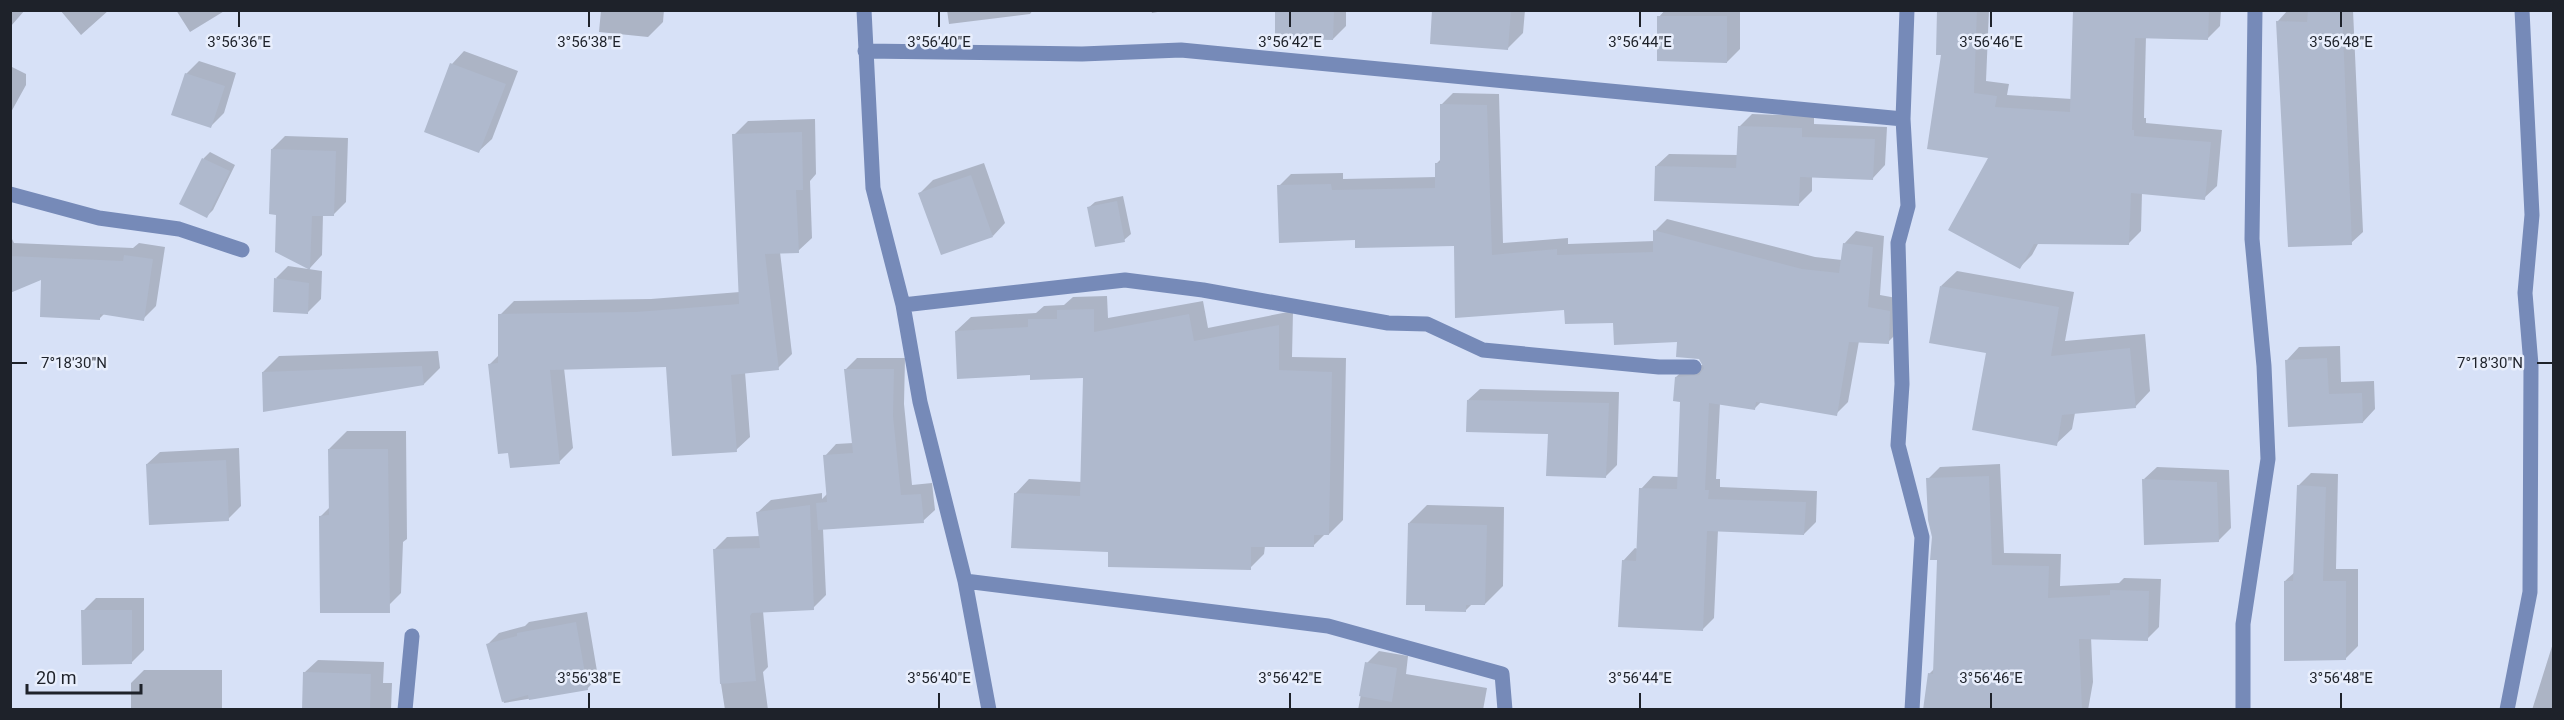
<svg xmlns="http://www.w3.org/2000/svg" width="2564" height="720" font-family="Roboto,sans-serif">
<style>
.shadow{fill:#0003}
.building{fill:#afb9cd}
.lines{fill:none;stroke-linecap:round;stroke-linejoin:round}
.minor{stroke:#768ab8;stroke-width:15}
.ticks{fill:none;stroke:#1e222a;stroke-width:2}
.ticks-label{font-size:15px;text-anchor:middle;fill:#1e222a;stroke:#e8eefc;stroke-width:5;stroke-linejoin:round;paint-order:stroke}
</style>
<rect width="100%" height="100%" fill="#d7e1f7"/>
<path class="shadow" d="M10 10H25L11 26H10Z
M60 10H109L81 35Z
M176 10H226L190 32Z
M601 10H664L663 22 648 37 599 32Z
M947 10H1033L1030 14 949 24Z
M1151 10H1169L1152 13Z
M1277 10H1346V26L1333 39Z
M1434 10H1525L1523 33 1507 49Z
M1665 10H1740V49L1727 62 1659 17Z
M1939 10H1989L1986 81 2009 84 2007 95 2072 99 2075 10H2221L2220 26 2207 39 2146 36 2144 118H2146V123L2222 130 2217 186 2204 198 2142 192 2141 231 2129 243 2039 242 2032 255 2020 267 1991 157 1943 53Z
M2288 10H2353L2363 232 2351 243 2278 21Z
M464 51 518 71 492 139 479 151 452 64Z
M199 61 236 73 224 113 211 126 186 74Z
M10 66 26 74V85L10 114Z
M1453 93 1499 94 1503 243 1568 238V244L1655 241V231L1667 219 1815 257 1842 260 1844 244 1856 231 1884 236 1880 295 1902 299 1900 330 1888 342 1859 341 1848 402 1836 414 1761 402 1755 408 1720 403 1716 479H1720V487L1817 491 1816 522 1804 534 1718 530 1714 618 1702 630 1623 561 1635 548 1638 549 1641 489 1653 476 1678 477 1681 401 1676 377 1689 365H1704L1699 357 1679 340 1566 308 1456 245 1356 239 1279 186 1291 174 1343 173V179L1437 177 1436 164 1441 159V105Z
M1752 114 1814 116V124L1887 127 1885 165 1873 178 1812 176V191L1799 204 1656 166 1669 154 1738 155 1739 127Z
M815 119 816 174 810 181 812 238 798 251 780 252 792 354 778 368 745 372 750 437 736 450 667 366 564 368 573 448 559 462 490 364 500 354V315L514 301 651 299 740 292 734 135 748 121Z
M285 136 348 138 346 202 333 215 323 214 322 255 310 268 278 213 272 149Z
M210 152 235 165 213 210 207 216 181 204 204 158Z
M984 163 1005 223 993 236 920 193 933 180Z
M1123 196 1131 234 1124 240 1088 208 1095 202Z
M10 235 14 243 133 248 139 243 165 247 156 306 143 319 105 313 100 318 43 278 10 291Z
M288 266 322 271 321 299 308 312 276 278Z
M1957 271 2074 292 2065 341 2145 334 2150 391 2135 407 2075 413 2072 429 2056 444 1941 286Z
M1107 296 1108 318 1203 301 1208 328 1293 311 1292 357 1346 358 1343 520 1329 534H1325L1313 546H1265L1264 554 1250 568 1110 550 1015 494 1029 479 1082 482 1084 377 1031 374 956 331 971 317 1036 313 1044 306 1064 305 1073 297Z
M2340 346 2341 382 2374 381 2375 409 2363 422 2287 360 2299 347Z
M438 351 440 368 424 384 263 372 279 356Z
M857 358H905L904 404 912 485 932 483 935 510 923 521 823 529 826 595 813 608 763 611 768 667 763 672 768 710H725L721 684 714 550 727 537 761 536 758 512 771 500 822 493V499L828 493 825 456 836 444 853 443 846 369Z
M1480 389 1619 392 1617 465 1606 476 1549 433 1468 400Z
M347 431H406L407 539 403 542 401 593 383 611 321 516 330 507 329 449Z
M239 448 241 506 228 519 147 464 160 452Z
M2000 464 2004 553 2061 554 2060 586 2119 583 2124 578 2161 579 2159 627 2147 639 2091 637 2093 682 2088 710H1924L1929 674 1934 669 1939 558 1933 537 1928 479 1940 467Z
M2157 467 2229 470 2231 528 2218 541 2144 479Z
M2311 473 2338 474 2336 569H2358V646L2345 659 2285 581 2295 572 2298 486Z
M1427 505 1504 507 1503 586 1485 604H1472L1465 611 1409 523Z
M96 598H144V650L131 663 83 611Z
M587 612 598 677 587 689 504 703 488 644 499 633 525 626 529 622Z
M2554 640V710H2532Z
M1379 651 1408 656 1406 674 1487 688 1483 710H1358L1367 663Z
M318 660 384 662 383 683H392L391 710H304L305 672Z
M144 670H222V710H131V683Z"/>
<path class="building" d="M1275 10H1334L1333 40 1275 39Z
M1432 10H1511L1508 50 1430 44Z
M1937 10H1977L1974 93 1997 96 1995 107 2070 112 2073 10H2209L2208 40 2135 38 2132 130H2134V136L2211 142 2205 200 2131 193 2129 245 2034 244 2020 269 1948 230 1988 158 1927 149 1941 55H1936Z
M2308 10H2342L2352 245 2288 247 2276 21 2307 22Z
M1657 16H1727V63L1657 61Z
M450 63 506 84 479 153 424 132Z
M185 73 225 86 211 128 171 115Z
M1440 104 1487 105 1492 255 1557 249V255L1653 252V230L1802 269 1839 273 1843 243 1873 247 1868 307 1890 311 1889 344 1849 342 1837 416 1756 402 1755 410 1709 403 1705 490H1709L1708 499 1806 502 1804 535 1707 531 1703 631 1618 627 1622 560 1636 561 1639 488 1677 489 1680 402 1673 401 1675 377 1699 375 1704 368 1699 359 1676 357 1677 342 1614 345 1613 323 1565 324 1564 310 1455 318 1454 246 1355 248V240L1279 243 1277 185 1331 184 1332 190 1435 188V163H1440Z
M1738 126 1802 128V137L1875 139 1873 180 1800 177 1799 206 1654 201 1655 166 1736 168Z
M802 132 803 190H796L799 253 765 254 779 370 731 375 737 452 672 456 666 367 550 370 560 464 510 468 508 453 498 454 488 364 498 363V314L636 312 739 304 732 134Z
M271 149 336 151 334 216H312L310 270 275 252 276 215 269 214Z
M202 158 230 171 207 218 179 204Z
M971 175 993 237 941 255 918 193Z
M1117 201 1125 242 1095 247 1087 207Z
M124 255 153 259 144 321 100 314V320L40 317 41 280 10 293V256L123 261Z
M274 278 309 283 308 314 273 312Z
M1940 286 2059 307 2051 356 2130 348 2136 408 2062 415 2057 446 1972 430 1986 353 1929 343Z
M1094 309V332L1189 314 1194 341 1279 325V370L1332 372 1329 535H1314V547H1251V570L1108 567V552L1011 548 1014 493 1080 496 1083 378 1030 380V375L957 379 955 331 1028 327V319H1057V310Z
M2327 358 2329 394 2362 393 2363 423 2288 427 2285 360Z
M422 366 424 385 263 412 262 372Z
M844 369H894L893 416 901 495 921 494 924 523 818 530 816 503 827 502 823 455 853 453Z
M1467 400 1609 403 1606 478 1546 476 1548 434 1466 432Z
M328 449H388L390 613H320L319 516 329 515Z
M226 460 229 521 149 525 146 464Z
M1989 476 1992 565 2049 566 2048 598 2110 595V590L2149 591 2148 641 2079 639 2082 710H1923L1928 673 1933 674 1937 560H1930L1932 537 1928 520 1926 478Z
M2142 479 2217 482 2219 542 2144 545Z
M2297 485 2326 487 2323 581H2346V660L2284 661V581H2293Z
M810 505 814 610 752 613 750 616 756 681 720 684 713 549 760 548 756 512Z
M1408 523 1487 525 1485 605H1466V612L1425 611V605H1406Z
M81 610H132V664L82 665Z
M576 622 588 690 529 700 528 695 502 702 486 644 517 636V633Z
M1365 662 1397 668 1392 702 1359 696Z
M303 672 371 674 370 710H302Z"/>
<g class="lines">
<path class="minor" d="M864 10 873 188 903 305 920 402 965 581 989 710
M1907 10 1903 119 1908 206 1898 243 1902 384 1898 445 1922 537 1912 710
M865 51 1082 54 1181 50 1903 119
M10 194 99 218 179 229 242 250
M903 305 1125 280 1203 290 1388 323 1427 324 1483 350 1659 367H1694
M965 581 1328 626 1502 674 1505 710
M405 710 412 636
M2243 710V624L2268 459 2264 366 2252 239 2255 10
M2507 710 2530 592 2531 365 2525 293 2532 215 2522 10"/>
</g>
<path class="ticks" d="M239 12V27M589 12V27M939 12V27M1290 12V27M1640 12V27M1991 12V27M2341 12V27M12 363H27M2537 363H2552M589 693V708M939 693V708M1290 693V708M1640 693V708M1991 693V708M2341 693V708"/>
<g class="ticks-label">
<text x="239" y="47">3°56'36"E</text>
<text x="589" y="47">3°56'38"E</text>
<text x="939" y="47">3°56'40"E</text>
<text x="1290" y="47">3°56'42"E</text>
<text x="1640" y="47">3°56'44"E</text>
<text x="1991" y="47">3°56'46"E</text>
<text x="2341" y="47">3°56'48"E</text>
<text x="74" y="368">7°18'30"N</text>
<text x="2490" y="368">7°18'30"N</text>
<text x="589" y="683">3°56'38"E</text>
<text x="939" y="683">3°56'40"E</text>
<text x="1290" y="683">3°56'42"E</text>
<text x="1640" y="683">3°56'44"E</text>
<text x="1991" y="683">3°56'46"E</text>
<text x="2341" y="683">3°56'48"E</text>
</g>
<rect width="2564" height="720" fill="none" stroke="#1e222a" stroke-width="24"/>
<path d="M27 684v9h114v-9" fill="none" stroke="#1e222a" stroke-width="3"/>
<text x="36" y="684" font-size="18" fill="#1e222a" stroke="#e8eefc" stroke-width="4.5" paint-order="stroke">20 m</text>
</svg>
